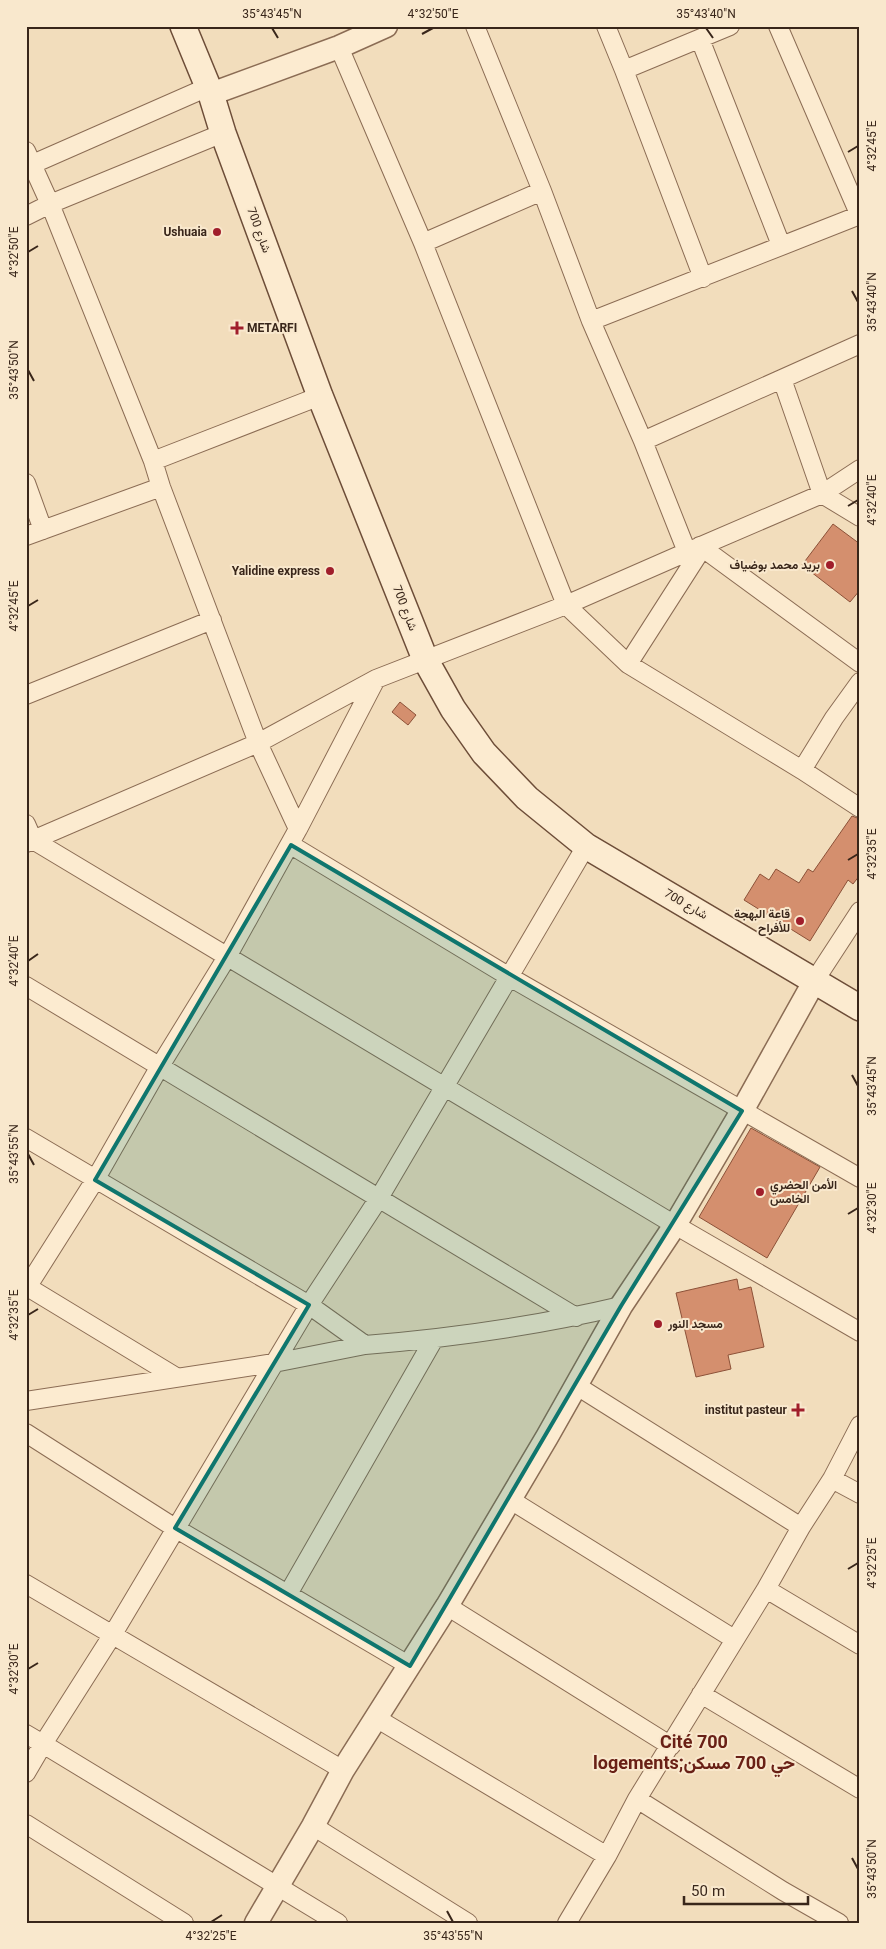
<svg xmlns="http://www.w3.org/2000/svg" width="886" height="1949" font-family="Georgia,Vazirmatn,serif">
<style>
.building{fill:#d48f6e;stroke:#8c5138}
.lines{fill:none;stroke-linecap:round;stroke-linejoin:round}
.minor-casing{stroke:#8b6c54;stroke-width:20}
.tertiary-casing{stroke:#8b6c54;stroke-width:25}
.secondary-casing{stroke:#6d4d38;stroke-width:28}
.minor{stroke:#fcebd0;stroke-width:18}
.tertiary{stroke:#fcebd0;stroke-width:22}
.secondary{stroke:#fcebd0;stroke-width:25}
.marked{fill:#0f766e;fill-opacity:0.2;stroke:#0f766e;stroke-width:4;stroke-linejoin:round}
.ticks{fill:none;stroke:#39261a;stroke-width:2}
.poi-dot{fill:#a01e2b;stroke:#f9e8cd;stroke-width:2}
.labels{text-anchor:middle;stroke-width:4;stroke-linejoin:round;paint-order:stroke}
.street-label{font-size:12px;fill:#39261a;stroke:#f9e8cd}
.poi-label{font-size:12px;font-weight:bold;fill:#39261a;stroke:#f9e8cd;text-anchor:end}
.district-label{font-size:18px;font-weight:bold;fill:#692016;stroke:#f9e8cd}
.neatline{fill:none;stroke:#39261a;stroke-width:2}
.ticks-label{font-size:12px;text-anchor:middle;fill:#39261a}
</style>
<rect width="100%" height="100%" fill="#f2ddbc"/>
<path class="building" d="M833 524 860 544V590L850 602 802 565Z
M400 702 416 715 408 725 392 712Z
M852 816 860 819V875L853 884 848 880 810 941 744 900 760 874 769 880 776 869 799 883 808 869 813 872Z
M751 1128 820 1167 767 1258 699 1217Z
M737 1279 739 1290 751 1287 764 1347 728 1355 731 1369 696 1377 676 1293Z"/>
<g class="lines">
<defs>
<path id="minor" d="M475 26 542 191 591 321
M606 26 624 70 703 278
M778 26 860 216
M700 39 781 245
M339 47 423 243 566 605 628 664 802 770
M624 70 730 26
M26 151 50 204 153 461 161 487 258 743 298 829 227 957 160 1066 95 1180 26 1289
M26 167 208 87
M860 215 591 321 643 441 687 552 822 494 860 469
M26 216 50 204 223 133
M423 243 542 191
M782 379 822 494 860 517
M643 441 860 344
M153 461 320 396
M26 483 43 530
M26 536 161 487
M700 546 860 663
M628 664 703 547
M860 682 834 718 802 770 860 808
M26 695 212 620
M26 824 33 840 675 1225 860 1332
M298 829 376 679
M26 843 258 743 376 679 566 605 687 552
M291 845 508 976 860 1178
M815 980 860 911
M26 986 576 1317
M26 1138 309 1305 365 1345C451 1338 537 1326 621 1306
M26 1286 176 1377
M577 1386 801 1527
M26 1401 274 1363 365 1345
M26 1433 175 1528 410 1666
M832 1479 860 1494
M509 1499 734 1639
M26 1584 343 1770
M766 1589 860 1645
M288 1594 434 1339
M447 1606 671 1746
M701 1694 860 1789
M376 1718 607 1856
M26 1734 43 1744 26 1773
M637 1799 783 1891 839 1923
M26 1824 184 1923
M313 1826 468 1923
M338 1923 43 1744 113 1634 309 1305 379 1198 586 846
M567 1923 607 1856 637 1799 766 1589 801 1527 832 1479 860 1425"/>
<path id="tertiary" d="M211 94 339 47 386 26
M256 1923 313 1826 343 1770 447 1606 547 1437 621 1306 675 1225 742 1111 815 980"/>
<path id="secondary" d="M183 26 211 94 223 133 320 396 425 659 453 709 484 753 527 798 586 846 860 1008"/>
</defs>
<use href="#minor" class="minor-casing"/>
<use href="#tertiary" class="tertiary-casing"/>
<use href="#secondary" class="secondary-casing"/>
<use href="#minor" class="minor"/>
<use href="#tertiary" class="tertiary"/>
<use href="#secondary" class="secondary"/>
</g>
<path class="marked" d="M291 845 742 1111 621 1306 410 1666 175 1528 309 1305 95 1180Z"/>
<path class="ticks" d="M272 28 278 38M706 28 713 38M422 34 433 28M848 152 858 146M28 252 38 246M852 291 858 302M28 370 34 381M848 506 858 500M28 606 38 600M848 860 858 854M28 961 38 954M852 1075 858 1086M28 1154 34 1165M848 1214 858 1208M28 1315 38 1309M848 1569 858 1563M28 1669 38 1663M852 1858 858 1869M447 1911 453 1922M211 1922 222 1915"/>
<g class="poi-dot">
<circle cx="217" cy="232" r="5"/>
<path d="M234.5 320.5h5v5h5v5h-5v5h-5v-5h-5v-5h5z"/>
<circle cx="830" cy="565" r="5"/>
<circle cx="330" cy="571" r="5"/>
<circle cx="800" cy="921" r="5"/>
<circle cx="760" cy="1192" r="5"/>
<circle cx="658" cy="1324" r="5"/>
<path d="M795.5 1402.5h5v5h5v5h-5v5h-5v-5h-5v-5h5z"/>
</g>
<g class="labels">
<g class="street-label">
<text transform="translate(259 230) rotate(70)" y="4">شارع 700</text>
<text transform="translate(405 608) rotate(69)" y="4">شارع 700</text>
<text transform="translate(686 904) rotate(30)" y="4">شارع 700</text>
</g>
<g class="poi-label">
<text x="207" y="236">Ushuaia</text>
<text x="247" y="332" text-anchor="start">METARFI</text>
<text x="820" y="569">بريد محمد بوضياف</text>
<text x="320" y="575">Yalidine express</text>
<text x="790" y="918">قاعة البهجة<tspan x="790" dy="14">للأفراح</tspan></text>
<text x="770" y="1189" text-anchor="start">الأمن الحضري<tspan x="770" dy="14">الخامس</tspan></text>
<text x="668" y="1328" text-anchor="start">مسجد النور</text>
<text x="787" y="1414">institut pasteur</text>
</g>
<g class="district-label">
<text x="694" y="1748">Cité 700<tspan x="694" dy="21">logements;حي 700 مسكن</tspan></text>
</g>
</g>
<rect width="886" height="1949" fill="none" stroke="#f9e8cd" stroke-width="55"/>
<path d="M684 1896v8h124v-8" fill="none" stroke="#39261a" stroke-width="2.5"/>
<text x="691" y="1896" font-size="15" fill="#39261a" stroke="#f9e8cd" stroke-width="4" paint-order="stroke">50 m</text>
<rect x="28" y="28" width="830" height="1894" class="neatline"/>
<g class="ticks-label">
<text x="272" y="18">35°43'45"N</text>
<text x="433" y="18">4°32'50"E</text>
<text x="706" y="18">35°43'40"N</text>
<text transform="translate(872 146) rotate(-90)" y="4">4°32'45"E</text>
<text transform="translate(14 252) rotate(-90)" y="4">4°32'50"E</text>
<text transform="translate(872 302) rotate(-90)" y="4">35°43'40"N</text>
<text transform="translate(14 370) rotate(-90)" y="4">35°43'50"N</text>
<text transform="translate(872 500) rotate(-90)" y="4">4°32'40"E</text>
<text transform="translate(14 606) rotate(-90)" y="4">4°32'45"E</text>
<text transform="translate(872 854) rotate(-90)" y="4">4°32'35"E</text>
<text transform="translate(14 961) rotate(-90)" y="4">4°32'40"E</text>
<text transform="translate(872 1086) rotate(-90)" y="4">35°43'45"N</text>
<text transform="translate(14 1154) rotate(-90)" y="4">35°43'55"N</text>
<text transform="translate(872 1208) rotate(-90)" y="4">4°32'30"E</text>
<text transform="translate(14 1315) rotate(-90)" y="4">4°32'35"E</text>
<text transform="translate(872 1563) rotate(-90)" y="4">4°32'25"E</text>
<text transform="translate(14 1669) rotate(-90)" y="4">4°32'30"E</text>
<text transform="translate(872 1869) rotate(-90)" y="4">35°43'50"N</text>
<text x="211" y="1940">4°32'25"E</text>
<text x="453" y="1940">35°43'55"N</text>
</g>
</svg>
